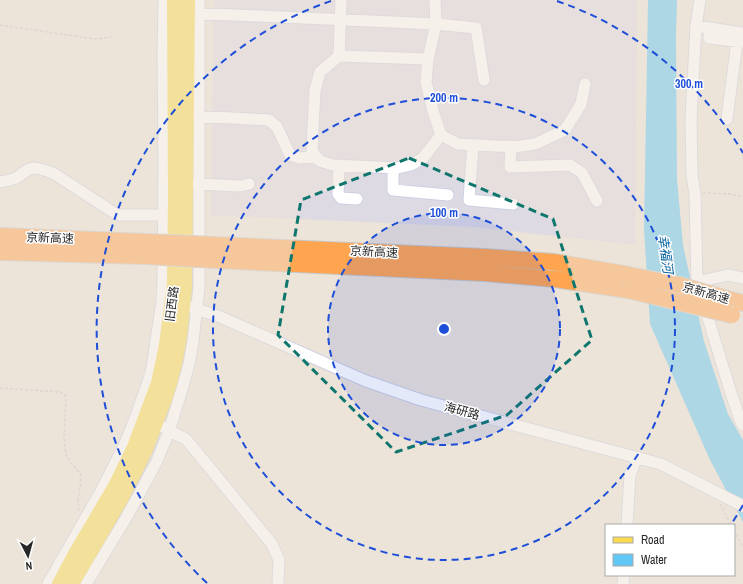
<svg xmlns="http://www.w3.org/2000/svg" width="743" height="584" font-family="'Archivo Narrow','Noto Sans SC',sans-serif">
<style>
.industrial{fill:#dddae3}
.water{fill:#63c7f6}
.lines{fill:none;stroke-linecap:round;stroke-linejoin:round}
.minor-casing{stroke:#cdd0e2;stroke-width:13}
.major-casing{stroke:#c7c7c7;stroke-width:16}
.highway-casing{stroke:#c7c7c7;stroke-width:18}
.path{stroke:#c7c7c7;stroke-width:1.5;stroke-dasharray:3 2;stroke-linecap:butt}
.minor{stroke:#fff;stroke-width:11}
.major{stroke:#fadb4f;stroke-width:14}
.highway{stroke:#ffa550;stroke-width:16}
.highway-bridge-casing{stroke:#c7c7c7;stroke-width:18;stroke-linecap:butt}
.highway-bridge{stroke:#ffa550;stroke-width:16}
.marked{fill:none;stroke:#0f766e;stroke-width:3;stroke-dasharray:8 5;stroke-linejoin:round}
.ring{fill:none;stroke:#1d4ed8;stroke-width:2;stroke-dasharray:7 5}
.labels{text-anchor:middle;stroke-width:3;stroke-linejoin:round;paint-order:stroke}
.street-label{font-size:12px;fill:#282828;stroke:#fff}
.water-label{font-size:13px;font-style:italic;fill:#04629f;stroke:#fff}
.centre{fill:#1d4ed8;stroke:#fff;stroke-width:2}
.ring-label{font-size:12px;text-anchor:middle;font-weight:bold;fill:#1d4ed8;stroke:#fff;stroke-width:3;stroke-linejoin:round;paint-order:stroke}
</style>
<rect width="100%" height="100%" fill="#ece4d8"/>
<path class="industrial" d="M214 0H637L635 245 474 227 211 215Z"/>
<path class="water" d="M648 0H677L676 37 677 179 683 245 704 341 728 414 743 440V522L710 460 650 324 644 230Z"/>
<g class="lines">
<defs>
<path id="minor" d="M341 0 339 56 428 59
M435 0 436 24 428 59 426 82 433 111 441 135 458 144 514 147 535 144 565 130 581 104 585 84
M700 0 696 26 743 33
M192 13 436 24 476 28 484 80
M696 26 691 119 692 176 695 193 697 282 731 393 741 422 743 425
M710 28 709 38 743 42
M339 56 320 72 315 90 313 128 312 152 320 161 333 165 398 168 411 165 423 158 441 135
M192 116 269 120 277 127 290 155 300 158 316 157
M727 119 737 41
M473 145 469 200 513 204
M511 146 510 167 570 165 582 173 597 201
M339 165 338 194 341 198 357 199
M393 167V190L448 195
M0 182C5 181 11 180 16 178 22 175 26 169 33 168 40 168 46 171 53 173L113 212 121 215H164
M198 184 240 186 249 184
M697 282 728 275 743 278
M190 307 218 316 366 381 421 400 661 464 743 506
M163 427 171 432 186 439 272 544 279 560 278 584
M627 525 630 475 637 457
M48 584 100 493 123 448 135 419 149 379 152 368 162 301 163 281 164 162 163 54 164 0
M86 584 88 581 126 518 149 476 157 461 169 431 182 389 189 364 193 341 199 287V0
M623 584 624 575"/>
<path id="major" d="M59 584 76 552 115 486 134 447 158 383 166 345 174 283 175 198 174 0
M72 584 120 501 135 472 146 449 165 399 171 380 176 359 180 336 185 287 188 0"/>
<path id="highway" d="M0 236 146 242
M216 245 485 257 554 262 624 274
M0 252 145 256
M215 260 485 273 555 279 628 290
M727 299 743 303"/>
</defs>
<use href="#minor" class="minor-casing"/>
<use href="#major" class="major-casing"/>
<use href="#highway" class="highway-casing"/>
<path class="path" d="M0 25 95 39 111 37
M703 193 730 194 743 197
M0 388 60 392 64 394 66 397 64 440 65 447 66 455 70 462 80 473 81 479 78 502 79 511
M720 504 731 525
M734 530 743 547"/>
<use href="#minor" class="minor"/>
<use href="#major" class="major"/>
<use href="#highway" class="highway"/>
<defs>
<path id="highway-bridge" d="M146 242 216 245
M145 256 215 260
M624 274 679 285 727 299
M628 290 732 315"/>
</defs>
<use href="#highway-bridge" class="highway-bridge-casing"/>
<use href="#highway-bridge" class="highway-bridge"/>
</g>
<path d="M0 0H743V584H0ZM409 158 553 219 592 340 507 415 396 452 278 335 301 200Z" fill="#ece4d8" fill-opacity=".55" fill-rule="evenodd"/>
<path class="marked" d="M409 158 553 219 592 340 507 415 396 452 278 335 301 200Z"/>
<circle cx="444" cy="329" r="116" fill="#1d4ed8" fill-opacity=".12"/>
<g class="ring">
<circle cx="444" cy="329" r="116"/>
<circle cx="444" cy="329" r="231"/>
<path d="M743 505A347 347 0 0 1 732 523M207 583A347 347 0 0 1 331 1M557 1A347 347 0 0 1 743 153"/>
</g>
<g class="labels">
<g class="street-label">
<text transform="translate(50 238) rotate(2)" y="4">京新高速</text>
<text transform="translate(374 252) rotate(3)" y="4">京新高速</text>
<text transform="translate(706 293) rotate(16)" y="4">京新高速</text>
<text transform="translate(172 304) rotate(-83)" y="4">旧西路</text>
<text transform="translate(462 411) rotate(15)" y="4">海研路</text>
</g>
<g class="water-label">
<text transform="translate(666 254) rotate(82)" y="5">幸福河</text>
</g>
</g>
<circle cx="444" cy="329" r="6" class="centre"/>
<g class="ring-label">
<text x="689" y="88">300 m</text>
<text x="444" y="102">200 m</text>
<text x="444" y="217">100 m</text>
</g>
<rect x="605" y="524" width="130" height="52" fill="#ffffff" stroke="#a9a9a9"/>
<rect x="613" y="537" width="20" height="6" fill="#fadb4f" stroke="#a9a9a9"/>
<text x="641" y="544" font-size="12" fill="#282828">Road</text>
<rect x="613" y="554" width="20" height="12" fill="#63c7f6" stroke="#a9a9a9"/>
<text x="641" y="564" font-size="12" fill="#282828">Water</text>
<g transform="translate(28 556) rotate(174)" stroke="#ffffff" stroke-width="3" paint-order="stroke">
<path d="M0-3L7 15L0 10L-7 15Z" fill="#282828"/>
<text y="-6" font-size="11" font-weight="bold" text-anchor="middle" fill="#282828">N</text>
</g>
</svg>
